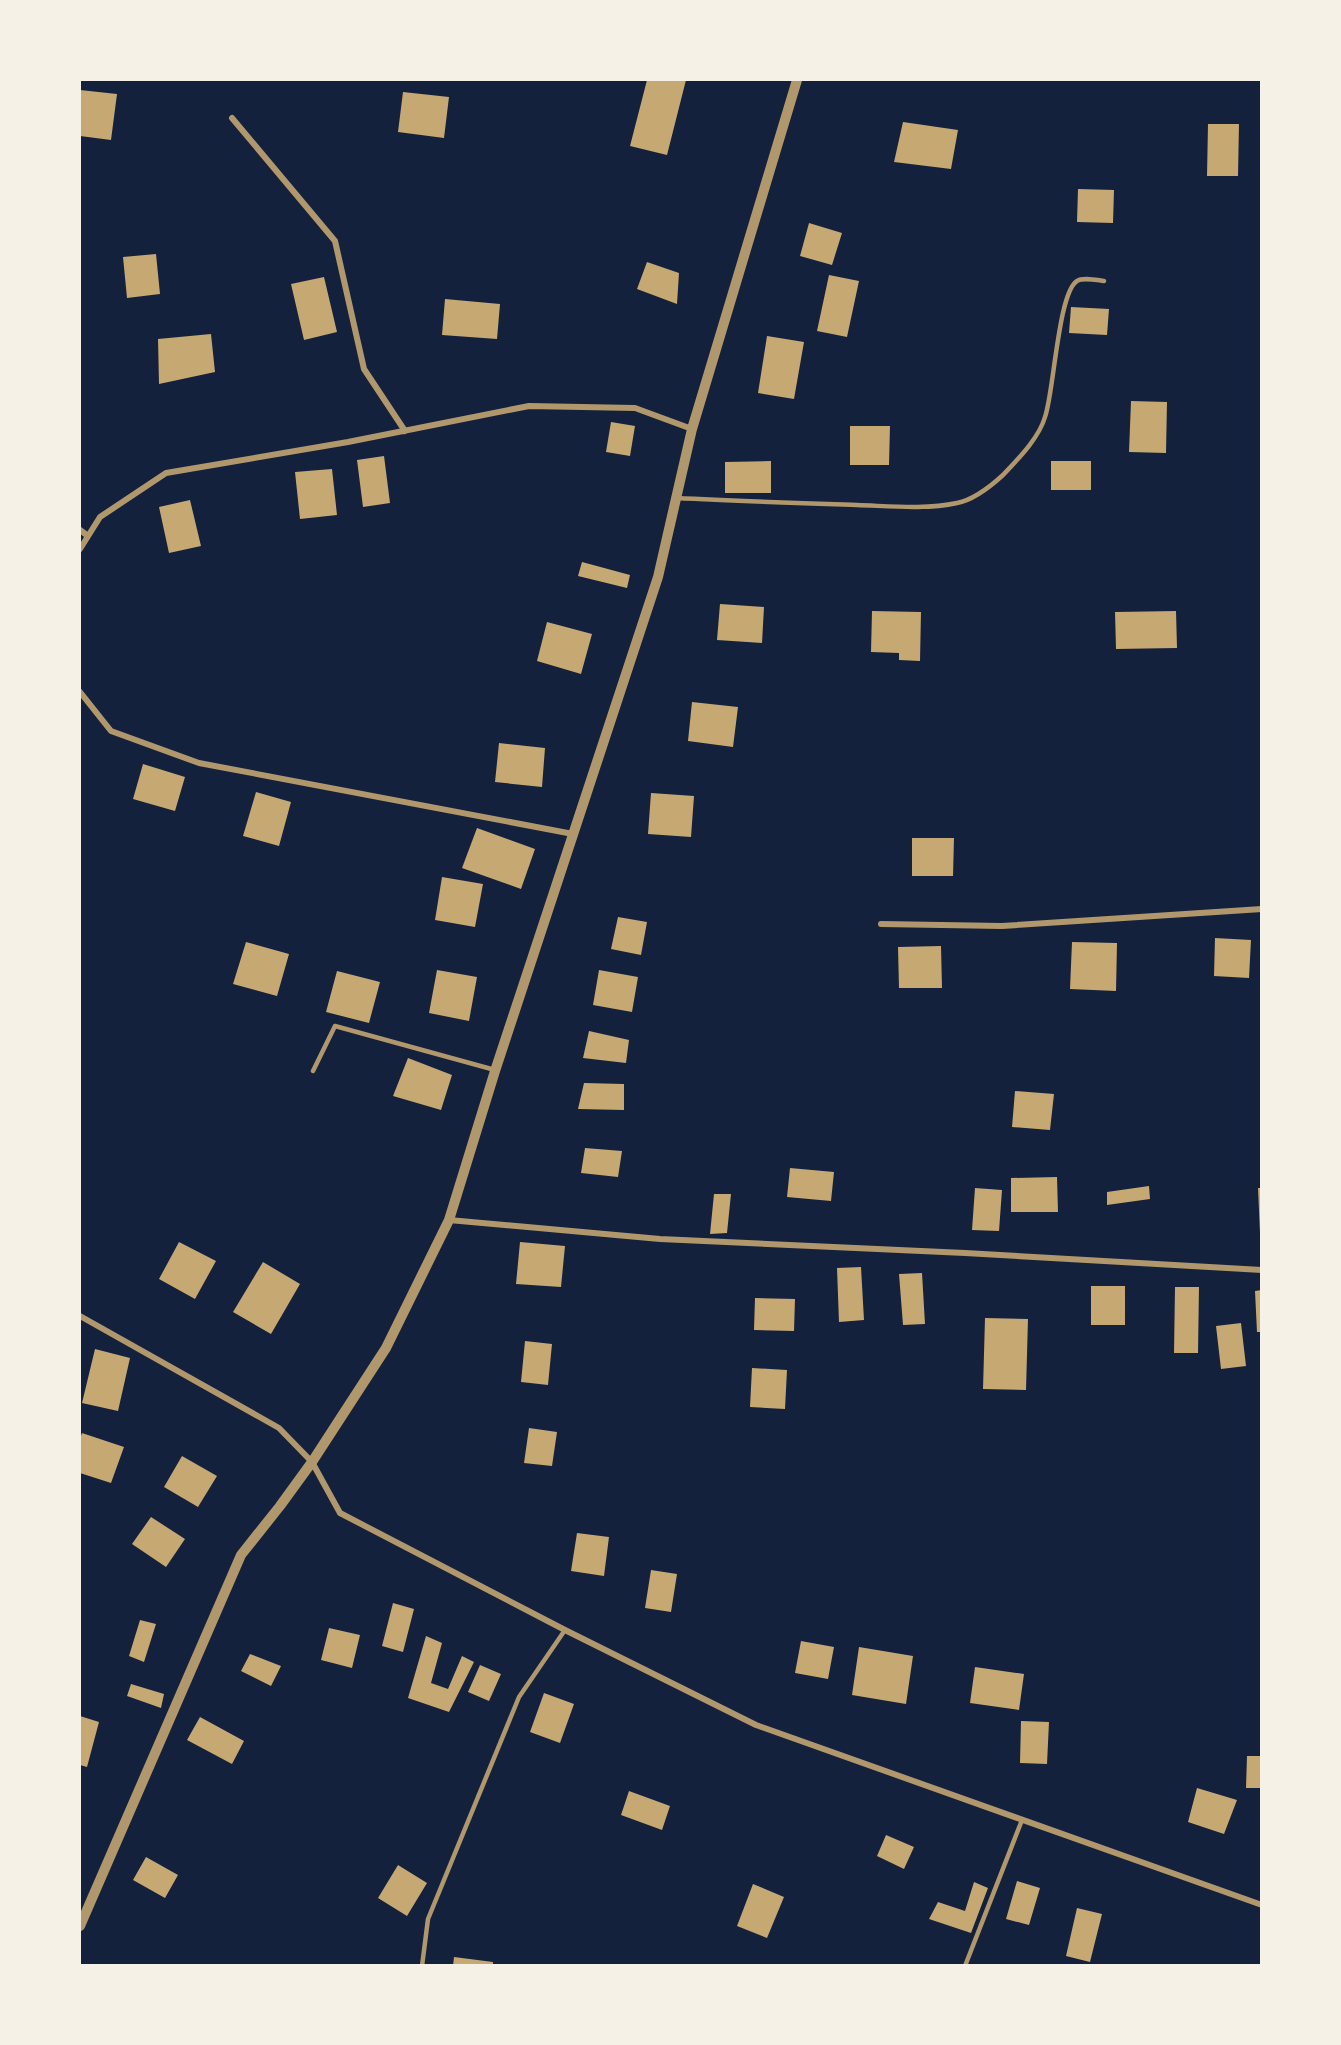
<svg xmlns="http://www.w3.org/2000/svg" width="1341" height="2045" font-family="'Libre Baskerville',serif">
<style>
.building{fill:#c6a872}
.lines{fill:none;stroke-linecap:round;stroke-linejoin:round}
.service{stroke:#b1986c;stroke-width:4.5}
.minor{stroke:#b1986c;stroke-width:6}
.tertiary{stroke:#b1986c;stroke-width:10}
</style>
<rect width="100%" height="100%" fill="#14213d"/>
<path class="building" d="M647 80H686L667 155 630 146Z
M80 90 117 94 111 140 80 136Z
M403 92 449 97 444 138 398 132Z
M903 122 958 130 951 169 894 162Z
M1208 124H1239L1238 176H1207Z
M1078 189 1114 190 1113 223 1077 222Z
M809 223 842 233 832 265 800 256Z
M156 254 160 294 127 298 123 257Z
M647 262 679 273 677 304 637 289Z
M829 275 859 281 847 337 817 331Z
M324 277 337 332 304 340 291 284Z
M445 299 500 304 497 339 442 335Z
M1071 307 1109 309 1107 335 1069 333Z
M211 334 215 372 159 384 158 339Z
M767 336 804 342 794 399 758 393Z
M1131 401 1167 402 1166 453 1129 452Z
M611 422 635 426 630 456 606 452Z
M850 426H890L889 465H850Z
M384 456 390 503 363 507 357 460Z
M771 461V493H725V462Z
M1051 461H1091V490H1051Z
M332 469 337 515 300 519 295 472Z
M190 500 201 546 169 553 159 507Z
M582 562 630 575 627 588 578 576Z
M720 604 764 607 762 643 717 640Z
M872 611 921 612 920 661 899 660V653L871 652Z
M1176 611 1177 648 1116 649 1115 612Z
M547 622 592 634 581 674 537 661Z
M692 702 738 707 733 747 688 741Z
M499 743 545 748 542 787 495 782Z
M143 764 185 777 175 811 133 799Z
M256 792 291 802 279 846 243 836Z
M651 793 694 796 691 837 648 834Z
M477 828 535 849 521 889 462 868Z
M912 838H954L953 876H912Z
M442 877 483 884 475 927 435 920Z
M618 917 647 922 641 955 611 949Z
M1215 938 1251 940 1249 978 1214 976Z
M246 942 289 954 277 996 233 984Z
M1072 942 1117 943 1116 991 1070 989Z
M941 946 942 988H899L898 947Z
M437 970 477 977 469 1021 429 1013Z
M599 970 638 977 632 1012 593 1005Z
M337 971 380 982 369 1023 326 1012Z
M589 1031 629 1040 626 1063 583 1058Z
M408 1058 452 1075 441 1110 393 1096Z
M584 1083 624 1084V1110L578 1109Z
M1015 1091 1054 1094 1050 1130 1012 1127Z
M585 1148 622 1151 618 1177 581 1173Z
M790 1168 834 1172 831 1201 787 1197Z
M1057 1177 1058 1212H1011V1178Z
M1149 1186 1150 1199 1107 1205V1192Z
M975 1188 1002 1190 999 1231 972 1230Z
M1258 1188H1262V1233H1260Z
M714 1194H731L727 1233 710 1234Z
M179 1242 216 1261 195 1299 159 1279Z
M520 1242 565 1246 561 1287 516 1284Z
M263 1262 300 1284 271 1334 233 1312Z
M861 1267 864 1320 839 1322 837 1268Z
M922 1273 925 1324 903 1325 899 1274Z
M1091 1286H1125V1325H1091Z
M1175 1287H1199L1198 1353H1174Z
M1262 1290V1332H1257L1255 1291Z
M755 1298 795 1299 794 1331 754 1330Z
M985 1318 1028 1319 1026 1390 983 1389Z
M1241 1323 1246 1366 1221 1369 1216 1326Z
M525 1341 552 1344 548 1385 521 1382Z
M95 1349 130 1358 118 1411 82 1403Z
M752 1368 787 1370 785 1409 750 1407Z
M529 1428 557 1432 552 1466 524 1463Z
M82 1433 124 1447 111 1483 80 1473V1439Z
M182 1456 217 1476 198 1507 164 1487Z
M151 1517 185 1539 166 1567 132 1544Z
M577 1533 609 1537 604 1576 571 1571Z
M651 1570 677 1574 671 1612 645 1608Z
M393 1603 414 1609 403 1652 382 1646Z
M140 1620 156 1624 144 1662 129 1656Z
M329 1628 360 1635 352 1668 321 1660Z
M426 1636 442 1643 431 1683 448 1689 462 1656 474 1662 449 1712 408 1698Z
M801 1641 834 1647 828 1679 795 1673Z
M859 1647 913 1656 906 1704 852 1695Z
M250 1654 281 1666 271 1686 241 1671Z
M480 1665 501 1674 489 1701 468 1692Z
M975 1667 1024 1674 1019 1710 970 1703Z
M131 1684 164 1694 161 1708 127 1696Z
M544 1693 574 1704 560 1743 530 1732Z
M80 1716 99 1722 87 1767 80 1765Z
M200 1717 244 1741 232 1764 187 1740Z
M1021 1721 1049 1722 1047 1764 1020 1763Z
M1247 1756H1262V1788H1246Z
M1197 1788 1237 1800 1224 1834 1188 1822Z
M629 1791 670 1806 662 1830 621 1815Z
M886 1835 914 1847 904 1869 877 1856Z
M146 1857 178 1875 165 1898 133 1880Z
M398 1865 427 1883 407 1916 378 1898Z
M1017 1881 1040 1888 1029 1925 1006 1919Z
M974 1882 988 1888 971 1933 929 1919 938 1902 965 1911Z
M753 1884 784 1897 767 1938 737 1926Z
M1077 1908 1102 1914 1090 1962 1066 1956Z
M454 1957 493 1962V1966H453Z"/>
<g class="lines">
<path class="service" d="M676 498C736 501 797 503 857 505 889 506 925 510 957 503 973 500 991 486 1003 475 1018 459 1039 438 1045 417 1054 392 1058 293 1077 281 1083 277 1096 280 1104 281
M313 1071 335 1026 495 1070
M422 1966 428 1919 519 1697 565 1630
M965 1966 1022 1820"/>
<path class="minor" d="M232 118 335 241 364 369 405 431
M80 530 88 536
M80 549 100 517 166 473 348 442 529 406 635 408 692 429
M80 692 111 731 199 763 573 834
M881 924 1002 926 1262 909
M449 1220 660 1239 965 1253 1262 1270
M80 1316 279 1428 312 1462 340 1513 565 1630 756 1725 1262 1905"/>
<path class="tertiary" d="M80 1926 241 1555 280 1506 312 1462 386 1348 449 1220 495 1071 658 577 692 429 797 80"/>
</g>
<rect width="1341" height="2045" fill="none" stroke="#f6f1e7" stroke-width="162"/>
</svg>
